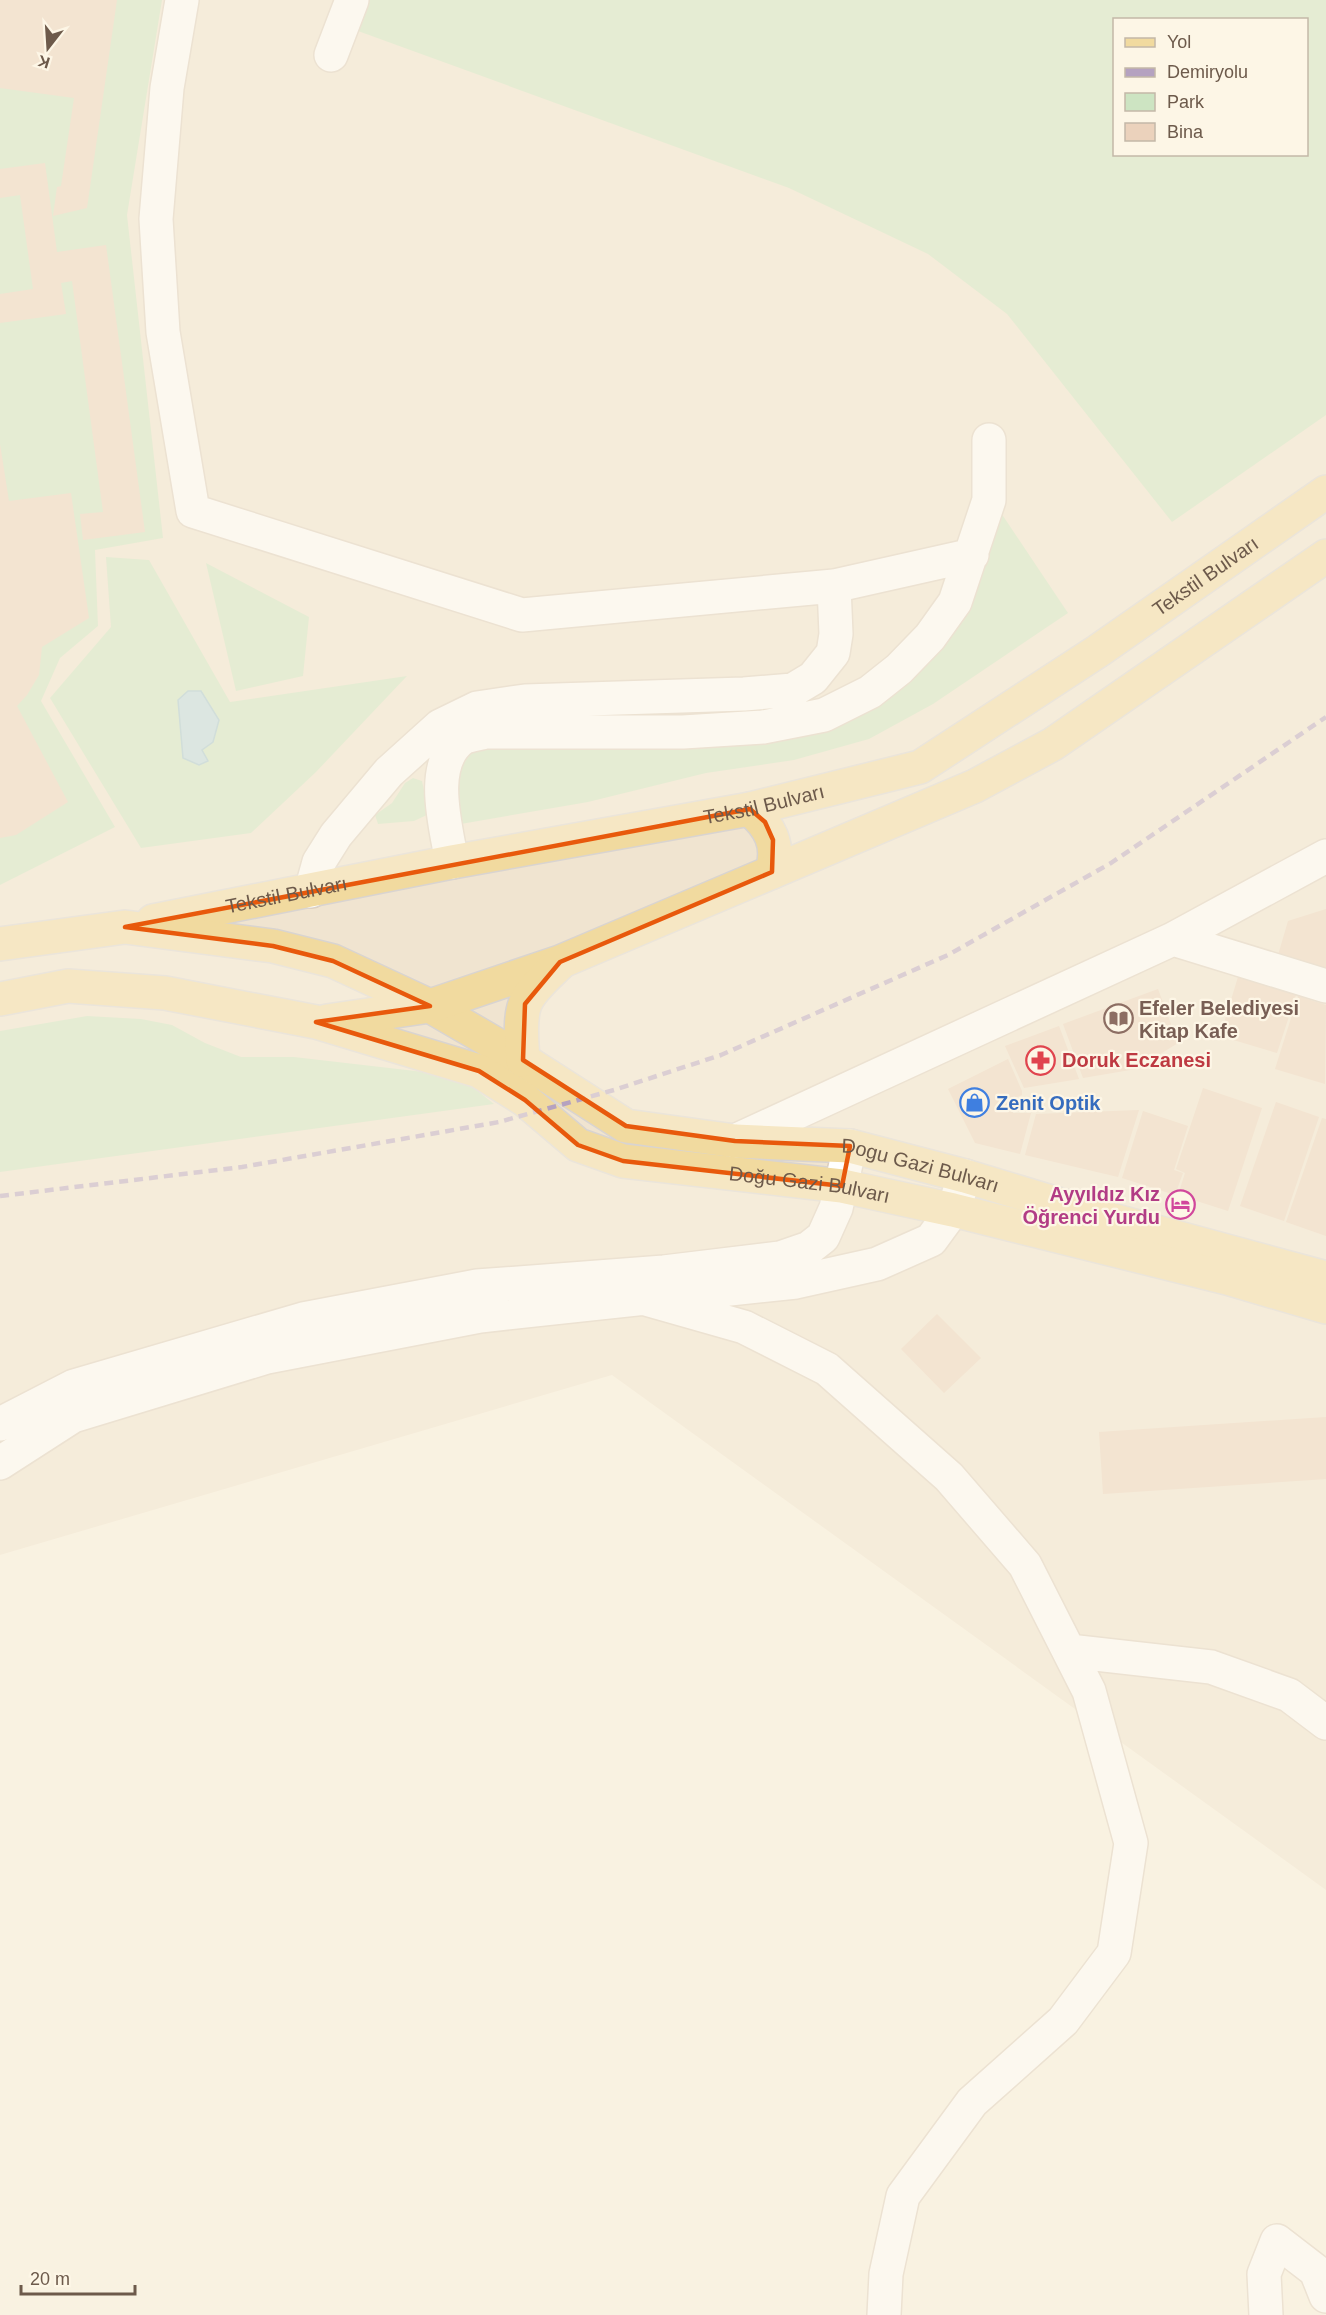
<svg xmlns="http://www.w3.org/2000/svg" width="1326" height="2315" font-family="Arial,sans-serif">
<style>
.residential{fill:#f0e4d0;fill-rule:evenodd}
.green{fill:#cde4c2;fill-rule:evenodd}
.water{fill:#b8d7e0;stroke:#a0c5d0;stroke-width:1.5}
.building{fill:#ebd2bc}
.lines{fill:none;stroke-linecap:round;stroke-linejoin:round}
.minor-casing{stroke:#dccebe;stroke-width:36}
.major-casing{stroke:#d9d4d0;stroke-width:36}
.minor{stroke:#fff;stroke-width:33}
.major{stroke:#f1da9f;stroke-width:33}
.rail{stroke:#b5a2c0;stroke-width:4.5;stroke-dasharray:9 6;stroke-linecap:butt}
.marked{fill:none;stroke:#e8590c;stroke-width:4.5;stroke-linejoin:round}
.labels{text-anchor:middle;stroke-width:4.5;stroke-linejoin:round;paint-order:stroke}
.street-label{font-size:20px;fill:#6d5a4b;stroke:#fdf6e6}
.education-label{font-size:20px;font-weight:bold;fill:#785e54;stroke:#fdf6e6;text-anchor:start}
.health-label{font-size:20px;font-weight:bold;fill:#be3a42;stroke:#fdf6e6;text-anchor:start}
.shop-label{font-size:20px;font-weight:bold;fill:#366cbe;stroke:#fdf6e6;text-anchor:start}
.hotel-label{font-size:20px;font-weight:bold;fill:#b23c85;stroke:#fdf6e6;text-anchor:end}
</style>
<rect width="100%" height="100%" fill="#f9f2e1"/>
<path class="residential" d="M0 0H1326V1890L612 1375 0 1555ZM1114 20H1306V154H1114Z"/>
<path class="green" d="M0 0H162L127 215 163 538 95 550 98 626 60 658 41 701 115 827 0 885Z
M369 0H1326V415L1172 522 1007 314 928 254 789 188 358 31ZM1114 20H1306V154H1114Z
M997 507 1068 613 933 704 869 739 794 760 706 773 588 802 455 825 451 764 465 744 756 734 890 684Z
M106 557 149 560 230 702 407 676 316 772 251 833 141 848 50 698 111 627Z
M206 563 309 617 303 676 236 691Z
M413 778 422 781 429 814 414 821 378 824 375 815 392 803 405 783Z
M87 1016 141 1019 172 1025 205 1043 241 1057H294L450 1075 474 1088 494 1104 0 1172V1031Z"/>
<path class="water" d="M188 691H201L219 720 213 742 202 750 208 761 199 765 183 758 178 700Z"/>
<path class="building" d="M0 0H117L87 208 53 216 57 187 61 186 74 98 0 88Z
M45 163 57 252 106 245 145 532 83 540 80 514 103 512 72 281 61 283 66 314 0 323V294L33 289 20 195 0 198V169Z
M0 444 9 501 71 493 89 618 42 647 39 675 27 695 17 706 68 802 16 835 0 838Z
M1326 909V975L1276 962 1288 921Z
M1238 977 1296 995 1277 1053 1220 1036Z
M1158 989 1178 1043 1136 1069 1083 1078 1063 1024Z
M1298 996 1326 1005 1325 1084 1275 1069Z
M1059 1026 1079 1079 1024 1088 1005 1046Z
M1008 1059 1022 1091V1095L1008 1101 1013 1113H1031L1020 1154 975 1143 948 1089Z
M1203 1088 1262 1108 1228 1211 1178 1195 1185 1173 1176 1169Z
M1276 1102 1319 1117 1284 1221 1240 1206Z
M1139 1110 1118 1177 1025 1155 1036 1114Z
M1143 1111 1188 1126 1174 1170 1183 1173 1175 1195 1122 1178Z
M1322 1118 1326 1119V1236L1286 1222Z
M937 1314 981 1358 944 1393 901 1349Z
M1326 1417V1479L1103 1494 1099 1432Z"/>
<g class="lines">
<defs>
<path id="minor" d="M182 0 167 88 156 219 163 332 193 511 522 615 834 586 972 555
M331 55 352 0
M452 862C446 827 427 763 463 738 469 735 479 734 485 732H683L763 727 824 715 870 692 899 669 930 637 955 602 989 500V440
M311 891 319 862 336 835 389 772 440 726 477 708 525 701 744 694 793 690 813 678 833 653 836 634 834 586
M1173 939 1326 986
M735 1141 1173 939 1326 856
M642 1298 744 1327 827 1369 949 1477 1025 1565 1089 1691 1131 1843 1114 1953 1063 2021 972 2102 903 2196 886 2274 884 2315
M0 1424 74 1386 303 1319 477 1286 664 1272 780 1258 809 1248 823 1237 836 1208 850 1146
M0 1463 73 1416 267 1357 480 1316 796 1282 877 1264 931 1240 953 1210 965 1176
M1069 1651 1211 1667 1289 1695 1326 1723
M1266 2315 1264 2274 1277 2241 1316 2271 1326 2296"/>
<g id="major">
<path d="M750 809C770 827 780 844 772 872"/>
<path id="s1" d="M153 921 452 862 750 809 920 767 1098 651 1326 492"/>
<path id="s2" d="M0 944 125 927 273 946 333 961 430 1006 523 1060 626 1126 735 1141 850 1146 965 1176 1094 1215 1326 1278"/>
<path id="s3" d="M0 999 68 986 165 993 316 1022 479 1071 525 1100 578 1145 623 1161 842 1186 953 1210 1227 1278 1326 1307"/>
<path d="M327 1021 430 1006 560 962 975 786 1053 744 1326 556"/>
<path d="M523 1060C522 1043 519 1020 525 1004 531 989 548 975 559 964"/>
</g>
</defs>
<use href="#minor" class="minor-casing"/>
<use href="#major" class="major-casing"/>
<use href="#minor" class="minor"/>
<use href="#major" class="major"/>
<path class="rail" d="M0 1196 242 1167 499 1122 614 1090 721 1055 948 955 1111 863 1326 717"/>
</g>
<path d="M0 0H1326V2315H0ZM750 809 765 822 773 840 772 872 560 962 525 1004 523 1060 626 1126 735 1141 850 1146 842 1186 623 1161 578 1145 525 1100 479 1071 316 1022 430 1006 333 961 273 946 125 927Z" fill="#f9f2e1" fill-opacity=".55" fill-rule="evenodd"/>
<path class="marked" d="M750 809 765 822 773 840 772 872 560 962 525 1004 523 1060 626 1126 735 1141 850 1146 842 1186 623 1161 578 1145 525 1100 479 1071 316 1022 430 1006 333 961 273 946 125 927Z"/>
<defs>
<symbol id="library-ring" viewBox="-11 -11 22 22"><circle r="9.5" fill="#fdf6e6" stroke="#8d6e63" stroke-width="1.5"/><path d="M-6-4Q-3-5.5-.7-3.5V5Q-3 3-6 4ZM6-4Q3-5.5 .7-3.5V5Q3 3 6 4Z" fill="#8d6e63"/></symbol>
<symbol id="pharmacy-ring" viewBox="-11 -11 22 22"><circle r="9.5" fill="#fdf6e6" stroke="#e0444e" stroke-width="1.5"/><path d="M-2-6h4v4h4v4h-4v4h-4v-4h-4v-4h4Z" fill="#e0444e"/></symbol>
<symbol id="shop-ring" viewBox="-11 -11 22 22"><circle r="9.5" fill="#fdf6e6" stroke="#3f7fe0" stroke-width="1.5"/><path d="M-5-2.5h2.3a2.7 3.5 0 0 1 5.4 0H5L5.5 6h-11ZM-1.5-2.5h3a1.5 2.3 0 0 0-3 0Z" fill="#3f7fe0"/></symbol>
<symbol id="hotel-ring" viewBox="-11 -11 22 22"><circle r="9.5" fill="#fdf6e6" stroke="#d1479c" stroke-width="1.5"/><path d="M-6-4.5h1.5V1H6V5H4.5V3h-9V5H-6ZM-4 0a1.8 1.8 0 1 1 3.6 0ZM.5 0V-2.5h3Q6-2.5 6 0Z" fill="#d1479c"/></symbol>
</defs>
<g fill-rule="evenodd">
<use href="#library-ring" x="1102" y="1002" width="33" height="33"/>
<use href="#pharmacy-ring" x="1024" y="1044" width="33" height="33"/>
<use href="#shop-ring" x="958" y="1086" width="33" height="33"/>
<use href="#hotel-ring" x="1164" y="1188" width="33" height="33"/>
</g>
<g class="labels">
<g class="street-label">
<text dy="7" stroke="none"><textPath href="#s1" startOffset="1126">Tekstil Bulvarı</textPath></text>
<text dy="7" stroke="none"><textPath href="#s1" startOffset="622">Tekstil Bulvarı</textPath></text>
<text dy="7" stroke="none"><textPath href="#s1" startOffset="136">Tekstil Bulvarı</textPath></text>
<text dy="7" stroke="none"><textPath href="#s2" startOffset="972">Dogu Gazi Bulvarı</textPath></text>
<text dy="7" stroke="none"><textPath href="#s3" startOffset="850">Doğu Gazi Bulvarı</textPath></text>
</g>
<g class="education-label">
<text x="1139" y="1015">Efeler Belediyesi<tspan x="1139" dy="23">Kitap Kafe</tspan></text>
</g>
<g class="health-label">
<text x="1062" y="1067">Doruk Eczanesi</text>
</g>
<g class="shop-label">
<text x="996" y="1110">Zenit Optik</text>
</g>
<g class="hotel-label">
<text x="1160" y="1201">Ayyıldız Kız<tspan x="1160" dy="23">Öğrenci Yurdu</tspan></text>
</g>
</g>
<rect x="1113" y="18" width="195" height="138" fill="#fdf6e6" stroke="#c3b8a8" stroke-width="1.5"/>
<rect x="1125" y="38" width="30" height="9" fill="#f1da9f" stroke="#c3b8a8" stroke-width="1.5"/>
<text x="1167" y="48" font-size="18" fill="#6d5a4b">Yol</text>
<rect x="1125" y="68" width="30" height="9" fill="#b5a2c0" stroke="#c3b8a8" stroke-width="1.5"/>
<text x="1167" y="78" font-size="18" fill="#6d5a4b">Demiryolu</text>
<rect x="1125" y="93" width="30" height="18" fill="#cde4c2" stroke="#c3b8a8" stroke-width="1.5"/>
<text x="1167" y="108" font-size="18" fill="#6d5a4b">Park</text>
<rect x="1125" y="123" width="30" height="18" fill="#ebd2bc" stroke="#c3b8a8" stroke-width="1.5"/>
<text x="1167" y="138" font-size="18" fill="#6d5a4b">Bina</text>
<g transform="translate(48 48) rotate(197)" stroke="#fdf6e6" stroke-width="4.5" paint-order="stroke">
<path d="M0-4.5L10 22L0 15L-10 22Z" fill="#6d5a4b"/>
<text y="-9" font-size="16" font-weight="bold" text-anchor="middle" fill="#6d5a4b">K</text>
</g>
<path d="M21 2285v9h114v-9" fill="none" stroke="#6d5a4b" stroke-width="3"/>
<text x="30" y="2285" font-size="18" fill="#6d5a4b" stroke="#fdf6e6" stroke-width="4.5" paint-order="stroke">20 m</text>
</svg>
